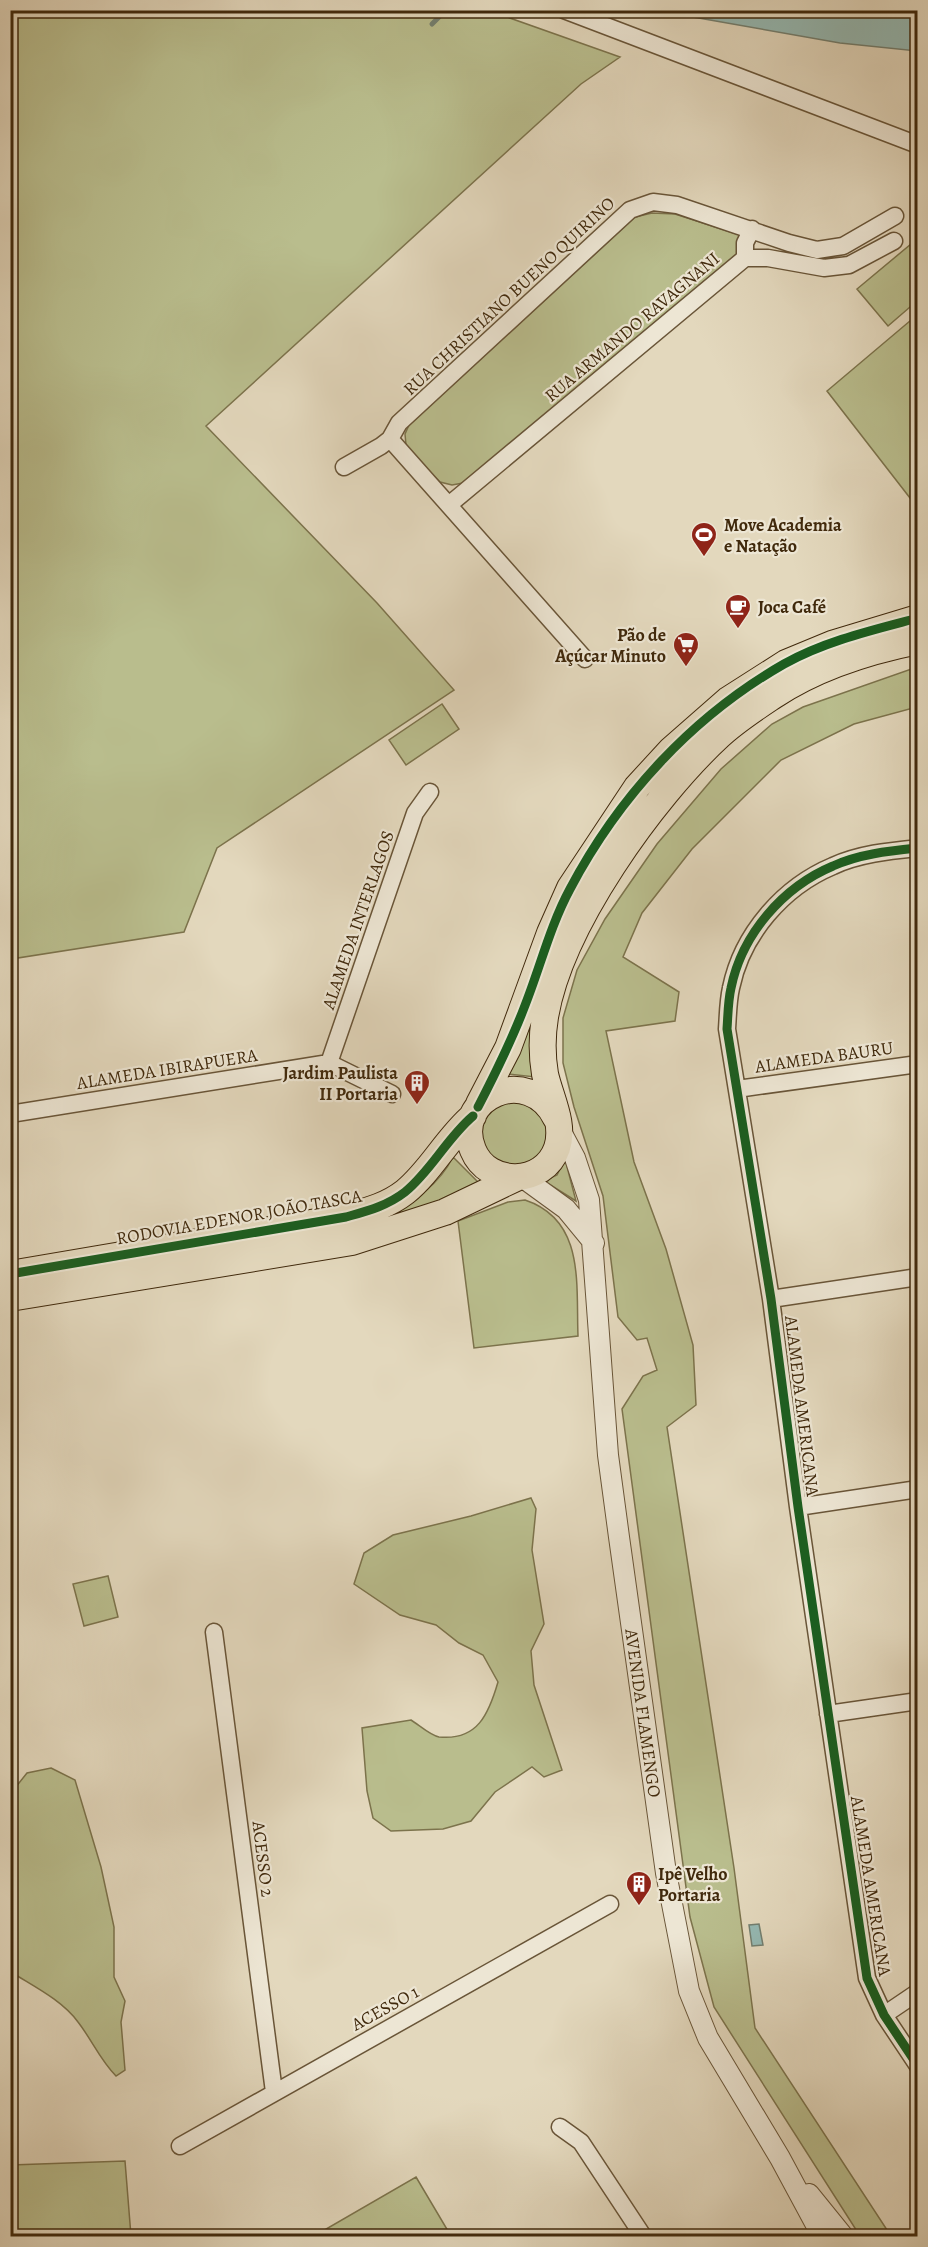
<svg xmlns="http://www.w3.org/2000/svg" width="928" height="2247" font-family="Alegreya,serif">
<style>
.green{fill:#b9bd8d;stroke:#7c734c;stroke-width:1.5}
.water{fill:#95b9b3;stroke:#737f70;stroke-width:1.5}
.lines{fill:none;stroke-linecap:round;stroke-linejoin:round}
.stream{stroke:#737f70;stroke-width:5}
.minor-casing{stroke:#695538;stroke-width:19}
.tertiary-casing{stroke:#695538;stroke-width:22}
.primary-casing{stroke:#40290c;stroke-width:28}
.minor{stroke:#ede6d4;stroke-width:16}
.tertiary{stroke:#ede6d4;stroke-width:20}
.primary{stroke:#e3d8bd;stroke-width:26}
.cycleway-casing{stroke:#ede6d4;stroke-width:13}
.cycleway{stroke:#1b5e20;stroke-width:9}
.labels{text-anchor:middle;stroke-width:4.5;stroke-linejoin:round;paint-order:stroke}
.street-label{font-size:18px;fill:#40290c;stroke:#ede6d4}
.poi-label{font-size:18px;font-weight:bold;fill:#40290c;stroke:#ede6d4;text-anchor:start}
</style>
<rect width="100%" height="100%" fill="#e3d8bd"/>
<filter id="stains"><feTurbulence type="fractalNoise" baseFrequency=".00333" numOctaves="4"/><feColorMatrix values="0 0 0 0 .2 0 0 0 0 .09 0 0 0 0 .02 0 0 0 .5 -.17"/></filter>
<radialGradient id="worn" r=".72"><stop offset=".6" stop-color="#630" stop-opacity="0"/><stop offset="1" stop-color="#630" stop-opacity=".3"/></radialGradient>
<path class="green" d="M11 10 490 11 620 57 581 84 206 426 377 603 454 690 217 848 184 932 11 959Z
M652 213 675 214 740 235 739 253 463 483 452 485 440 482 421 464 406 445 405 434 409 425 635 217Z
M917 239V301L888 326 857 289Z
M917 315V507L827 391Z
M917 629V633C870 647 821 660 777 685 673 745 592 855 553 967 539 1006 529 1036 535 1077L508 1074C533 1025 543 970 565 920 606 829 700 720 789 674 829 653 874 641 917 629Z
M917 667V707L854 724 781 760 692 849 642 913 623 957 679 992 675 1021 606 1031 634 1162 666 1249 693 1345 696 1405 667 1427 734 1868 755 2028 891 2236H860L714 2007 690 1917 622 1409 643 1376 657 1370 647 1338 637 1340 618 1317 603 1196 574 1107 563 1063V1018L577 970 605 919 657 844 721 769 772 724 803 707Z
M442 704 459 729 406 765 389 740Z
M516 1098 546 1118 549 1138 541 1157 513 1169 486 1156 479 1125 489 1107Z
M453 1157 479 1183 449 1198 364 1230 177 1261 388 1216C415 1200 439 1185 453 1157Z
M565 1159 576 1201 544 1181 557 1175Z
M525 1200C585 1220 576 1283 578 1336L474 1348 458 1221 508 1202Z
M531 1498 536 1509 532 1550 544 1624 531 1651 534 1685 562 1770 544 1777 532 1767 495 1792 471 1821 443 1829 391 1831 373 1818 367 1791 362 1728 411 1720C419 1725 431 1736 439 1737 478 1741 489 1713 498 1682L483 1655 459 1643 436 1625 400 1615 354 1584 364 1553 393 1535 471 1516Z
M108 1576 118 1617 84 1626 73 1584Z
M51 1768 75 1780 101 1867 114 1927V1977L125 2001 121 2022 125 2070 116 2076C100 2060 92 2040 78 2022 62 2000 33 1986 11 1972V1786L15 1788 27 1773Z
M125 2161 131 2236H11V2165Z
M416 2177 451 2236H314Z"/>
<path class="water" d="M681 11H917V51L840 43 693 17Z
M759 1924 763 1945 752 1946 749 1925Z"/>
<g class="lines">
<path class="stream" d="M432 24 446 10"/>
<defs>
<path id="minor" d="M564 10 918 145
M745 258V243L752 229
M390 439 585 659
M344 467 381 446 390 439 399 423 630 210 653 202 677 205 789 243 817 250 843 246 895 216
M450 504 745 258H768L824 268 849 265 894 241
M918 848C889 851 859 854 833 866 783 887 742 934 731 988 728 1001 728 1015 727 1029L771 1299 798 1507 867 1978 884 2015 918 2066
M329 1063 415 813 430 792
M329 1063 392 1094
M737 1089 918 1064
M10 1114 329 1063
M771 1299 918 1277
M798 1507 918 1489
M214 1632 274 2092
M828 1714 918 1701
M884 2015 918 1992
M560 2127 581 2142 643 2236
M180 2146 610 1904"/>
<path id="tertiary" d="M559 1128 575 1158 589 1200 608 1455 619 1537 666 1873 689 1991 708 2038 780 2158 822 2236
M522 1177 566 1209 594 1243
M809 2194 843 2236"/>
<path id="primary" d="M479 1104 508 1048 550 933 570 888 637 787 671 750 728 700 786 663 832 644 918 618
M556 1118C529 1063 451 1097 473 1150 488 1187 544 1186 557 1148 565 1124 550 1097 545 1074 542 1056 542 1035 545 1017 560 926 652 798 719 736 735 721 755 708 773 696 815 668 868 651 918 641
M10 1274 346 1217C367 1211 387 1206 405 1192 431 1171 447 1138 473 1116
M10 1298 352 1242 445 1212 516 1178"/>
</defs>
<use href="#minor" class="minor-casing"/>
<use href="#tertiary" class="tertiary-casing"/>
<use href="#primary" class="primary-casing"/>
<use href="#minor" class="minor"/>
<use href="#tertiary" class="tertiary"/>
<use href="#primary" class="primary"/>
<defs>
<path id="cycleway" d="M918 848C889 851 859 854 833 866 783 887 742 934 731 988 728 1001 728 1015 727 1029L771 1299 798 1507 867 1978 884 2015 918 2066
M478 1107C495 1074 511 1042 524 1008 540 968 550 926 570 889 619 796 693 716 784 664 825 641 873 630 918 618
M10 1274 346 1217C367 1211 387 1206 405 1192 431 1171 447 1138 473 1116"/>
</defs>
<use href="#cycleway" class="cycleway-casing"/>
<use href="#cycleway" class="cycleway"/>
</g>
<defs>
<symbol id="stadium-pin" viewBox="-11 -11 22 30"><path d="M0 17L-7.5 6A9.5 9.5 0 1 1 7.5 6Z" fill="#8f2418" stroke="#ede6d4"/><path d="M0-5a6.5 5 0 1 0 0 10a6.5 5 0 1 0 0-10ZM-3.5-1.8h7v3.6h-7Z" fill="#fff"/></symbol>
<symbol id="cafe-pin" viewBox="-11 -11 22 30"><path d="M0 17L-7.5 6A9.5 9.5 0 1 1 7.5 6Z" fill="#8f2418" stroke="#ede6d4"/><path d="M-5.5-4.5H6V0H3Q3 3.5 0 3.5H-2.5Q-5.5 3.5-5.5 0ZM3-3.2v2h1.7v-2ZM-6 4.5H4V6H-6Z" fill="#fff"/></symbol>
<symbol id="supermarket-pin" viewBox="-11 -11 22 30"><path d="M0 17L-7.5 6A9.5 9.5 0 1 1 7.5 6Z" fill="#8f2418" stroke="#ede6d4"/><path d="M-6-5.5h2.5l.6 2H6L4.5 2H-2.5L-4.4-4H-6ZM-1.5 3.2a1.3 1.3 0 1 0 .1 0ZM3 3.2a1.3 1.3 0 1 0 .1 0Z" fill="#fff"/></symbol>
<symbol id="building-pin" viewBox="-11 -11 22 30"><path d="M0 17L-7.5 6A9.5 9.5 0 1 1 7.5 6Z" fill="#8f2418" stroke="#ede6d4"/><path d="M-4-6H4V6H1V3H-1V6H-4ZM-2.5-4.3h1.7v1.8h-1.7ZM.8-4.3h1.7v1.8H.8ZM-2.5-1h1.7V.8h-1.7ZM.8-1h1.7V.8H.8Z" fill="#fff"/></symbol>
</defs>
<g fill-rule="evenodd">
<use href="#stadium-pin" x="689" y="520" width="30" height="40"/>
<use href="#cafe-pin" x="723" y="592" width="30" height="40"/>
<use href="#supermarket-pin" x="671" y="630" width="30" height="40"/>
<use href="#building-pin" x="402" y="1068" width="30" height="40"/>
<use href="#building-pin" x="624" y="1869" width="30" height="40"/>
</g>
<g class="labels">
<g class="street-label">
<text transform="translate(509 296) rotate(-43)" y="6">RUA CHRISTIANO BUENO QUIRINO</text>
<text transform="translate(632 327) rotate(-40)" y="6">RUA ARMANDO RAVAGNANI</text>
<text transform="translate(358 920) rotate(-71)" y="6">ALAMEDA INTERLAGOS</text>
<text transform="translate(824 1057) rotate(-8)" y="6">ALAMEDA BAURU</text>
<text transform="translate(167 1069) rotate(-9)" y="6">ALAMEDA IBIRAPUERA</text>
<text transform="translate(239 1217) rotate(-10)" y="6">RODOVIA EDENOR JOÃO TASCA</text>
<text transform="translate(802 1406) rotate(83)" y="6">ALAMEDA AMERICANA</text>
<text transform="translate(643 1713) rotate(82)" y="6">AVENIDA FLAMENGO</text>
<text transform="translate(263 1859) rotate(83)" y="6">ACESSO 2</text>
<text transform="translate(871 1886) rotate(81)" y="6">ALAMEDA AMERICANA</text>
<text transform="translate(385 2008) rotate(-29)" y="6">ACESSO 1</text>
</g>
<g class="poi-label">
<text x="724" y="531">Move Academia<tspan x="724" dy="21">e Natação</tspan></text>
<text x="758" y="613">Joca Café</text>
<text x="666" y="641" text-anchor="end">Pão de<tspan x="666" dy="21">Açúcar Minuto</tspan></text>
<text x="398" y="1079" text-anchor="end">Jardim Paulista<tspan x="398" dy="21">II Portaria</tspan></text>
<text x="658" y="1880">Ipê Velho<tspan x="658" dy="21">Portaria</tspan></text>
</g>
</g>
<rect width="928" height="2247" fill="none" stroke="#e3d8bd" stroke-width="36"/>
<rect x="12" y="12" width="904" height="2223" fill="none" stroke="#40290c" stroke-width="3"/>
<rect x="18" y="18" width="892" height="2211" fill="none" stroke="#40290c" stroke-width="1.5"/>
<rect width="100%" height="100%" filter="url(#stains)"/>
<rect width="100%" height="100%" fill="url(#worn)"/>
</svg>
